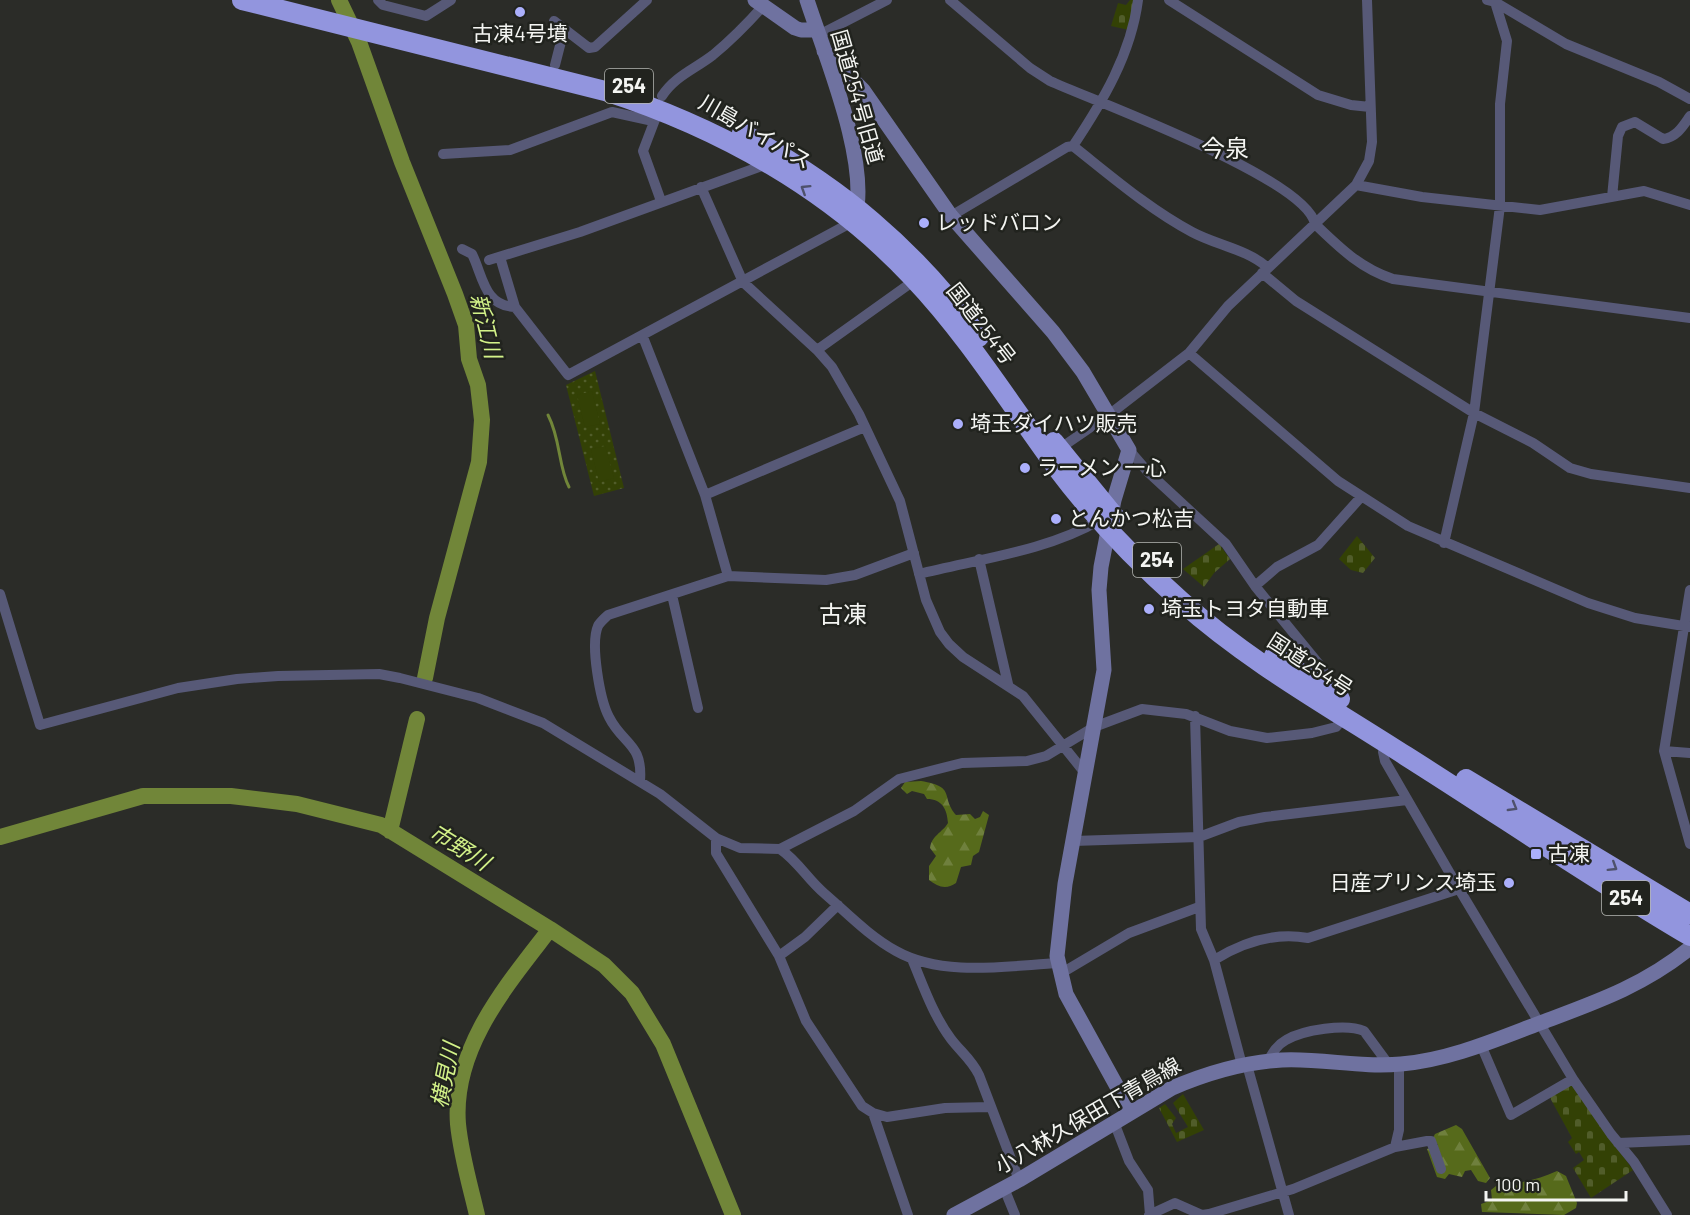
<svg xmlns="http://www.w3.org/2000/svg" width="1690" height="1215" font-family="Barlow,'Noto Sans JP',sans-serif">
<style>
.forest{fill:url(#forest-firs)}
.cemetery{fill:url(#cemetery-stones)}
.park{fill:url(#park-dots)}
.pitch{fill:#334105}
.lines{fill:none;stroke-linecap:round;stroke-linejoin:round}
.stream{stroke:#718639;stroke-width:3}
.river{stroke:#718639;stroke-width:16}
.street{stroke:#575977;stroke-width:10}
.secondary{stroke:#6f72a0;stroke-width:15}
.highway{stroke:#9295de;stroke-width:20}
.oneway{stroke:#4e516b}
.poi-dot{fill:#abaffb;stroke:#21231e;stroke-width:2}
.labels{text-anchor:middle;stroke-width:5;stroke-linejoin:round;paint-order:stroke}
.shield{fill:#21231e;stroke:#b5b6b2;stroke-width:1.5}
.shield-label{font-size:20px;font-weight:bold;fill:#f4f5f2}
.poi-label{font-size:21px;fill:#f4f5f2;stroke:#21231e;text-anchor:start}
.street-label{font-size:21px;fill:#f4f5f2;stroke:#21231e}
.water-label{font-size:22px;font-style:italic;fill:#d3f289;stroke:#21231e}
.quarter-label{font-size:24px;fill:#f4f5f2;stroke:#21231e}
</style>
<defs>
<pattern id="forest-firs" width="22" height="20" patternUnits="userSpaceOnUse" patternTransform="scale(1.5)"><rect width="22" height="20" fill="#566a1b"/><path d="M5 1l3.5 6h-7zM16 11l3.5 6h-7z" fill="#6f803d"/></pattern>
<pattern id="cemetery-stones" width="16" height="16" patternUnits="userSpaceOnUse" patternTransform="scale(1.5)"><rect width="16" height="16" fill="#334105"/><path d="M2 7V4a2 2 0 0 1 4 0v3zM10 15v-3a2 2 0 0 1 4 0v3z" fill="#515d2a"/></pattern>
<pattern id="park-dots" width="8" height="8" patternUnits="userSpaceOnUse" patternTransform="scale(1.5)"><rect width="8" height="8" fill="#334105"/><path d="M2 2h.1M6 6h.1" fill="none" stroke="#515d2a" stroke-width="1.8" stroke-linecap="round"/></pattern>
</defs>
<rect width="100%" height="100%" fill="#2b2c28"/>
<path class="forest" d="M921 781C957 787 940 796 956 815L970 814 975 819 980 817 983 811 989 815 979 852 973 856 971 865 961 867 956 883C946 890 938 887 929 880V866L936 856 930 848C932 835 942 833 948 823 947 809 942 799 927 799L924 794 912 791 907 794 901 788 905 782Z
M1456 1125 1462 1129 1490 1178 1486 1183 1478 1181 1471 1170 1465 1171 1462 1177 1449 1174 1445 1179 1437 1177 1427 1149 1438 1145 1433 1138 1435 1134Z
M1557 1171 1566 1176 1577 1203 1576 1208 1564 1215 1482 1212 1481 1204 1492 1200 1491 1190 1496 1186 1512 1189 1519 1183C1532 1180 1544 1177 1557 1171Z"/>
<path class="cemetery" d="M1130 0H1134L1129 30 1111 26 1118 3 1126 5Z
M1357 536 1375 558 1363 573 1351 570 1339 559Z
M1219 544 1230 559 1214 573 1204 587 1183 569Z
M1570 1083 1633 1170 1591 1198 1573 1168 1584 1160 1579 1152 1576 1154 1568 1142 1572 1138 1549 1096Z
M1183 1094 1204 1130 1177 1142 1159 1108 1165 1104 1176 1118 1172 1124 1176 1133 1188 1127 1173 1103Z"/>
<path class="park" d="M595 371 624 488 594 496 566 385Z"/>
<path class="pitch" d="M592 391 600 424 585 427 577 395Z
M605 446 614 478 599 482 591 449Z"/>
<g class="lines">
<path class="stream" d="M548 415C561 440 558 466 569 487"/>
<path class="river" d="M339 0 359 42 402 162 455 294 466 325 469 359 478 385 482 420 479 462 437 618 425 678
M390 831 417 719
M0 837 143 796H231L297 804 381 825 550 929 604 965 632 993 663 1044 733 1215
M477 1215C470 1185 461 1155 458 1124 452 1048 507 985 550 929"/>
<path class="street" d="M378 0 383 5 426 16 451 0
M950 0 1030 68 1050 81C1096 102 1306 178 1315 224 1340 248 1360 268 1393 279L1690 318
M1169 0 1318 95 1351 105 1370 107
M1495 2 1566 44 1659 82 1690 99
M554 21 589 48 595 47 647 0
M819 35 887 0
M555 65 564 30
M662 96C675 76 695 69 713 55 731 40 747 24 763 6
M656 117 643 151 661 201
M1073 146C1111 176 1149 209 1192 232 1216 245 1246 249 1267 267
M443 154 510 150 612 112 653 121
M1356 185 1422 197 1540 210 1644 191 1690 205
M701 187 743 282 817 350 832 367 859 414 900 501 926 600 940 632 949 644 963 657 1023 696 1085 773
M1612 197 1618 136 1622 127 1635 122 1663 139C1677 137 1683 126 1690 116
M951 216 1067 147 1073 146C1103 101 1131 54 1138 0
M462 249 472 254C483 276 484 306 515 307
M500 257 515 307 568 375 854 221
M489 260 580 232 767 164
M1262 273 1296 301 1474 413 1533 443 1570 468 1591 474 1690 488
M643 337 705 495 728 576
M817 350 915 280
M1189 353 1338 481 1408 526 1588 603 1635 618 1690 627
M1059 449 1110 414 1189 353 1228 306 1356 185 1369 161 1372 142 1367 0
M1129 450 1148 472 1226 544 1255 586 1322 668 1333 694
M705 495 865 427
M1444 543 1474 413 1500 206V104L1507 41 1495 2 1487 0
M979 559 1008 684
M919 574C979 559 1047 551 1100 520
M1255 586 1277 567 1318 545 1361 497
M1690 590 1664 751 1690 844
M0 594 40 725 178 688 237 679 278 676 379 674 400 678 478 698 543 723 660 794 716 838 740 848 780 849 854 811 899 779 962 763 1027 761 1046 756 1094 727 1142 709 1186 714 1230 731 1267 738 1312 733 1336 727 1345 716
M672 595 698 708
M1195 716 1201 929 1214 960 1242 1065
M1388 744 1383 752 1385 761 1459 889 1573 1079 1611 1134 1634 1162 1667 1215
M1664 751 1690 753
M640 781C643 743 623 745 609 717 600 700 590 644 598 626 600 622 605 618 608 615L728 576 826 580 855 575 914 553
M716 838V853L779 956 806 1021 862 1106 873 1113 887 1117 945 1108 990 1107
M1073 841 1199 837 1239 822 1265 817 1407 800
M780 849C798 861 808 880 825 894 847 913 870 937 896 951 942 977 1006 966 1058 963
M779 956 805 937 838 905
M912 959C923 985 933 1015 951 1039 960 1051 972 1060 979 1075L1019 1180
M1214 960C1243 942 1274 932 1308 938L1459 889
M1060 974 1129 933 1199 907
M1481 1045 1511 1115 1573 1079
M1268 1061C1273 1052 1277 1045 1286 1040 1303 1030 1346 1023 1364 1031L1389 1065
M1247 1065 1289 1215
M873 1113 908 1215
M1114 1122 1129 1161 1148 1190 1150 1215
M1618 1143 1690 1140
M1395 1147 1399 1130V1065
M1004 1188 1015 1215
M1149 1215 1175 1203 1202 1215 1209 1214 1293 1189 1395 1147 1427 1141H1431L1441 1169"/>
<path class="secondary" d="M755 0 795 28 801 30H817
M807 0C825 56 870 162 855 217
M824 51 863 90 951 216 1053 332 1083 372 1129 450 1114 500 1101 567 1099 590 1104 670 1065 884 1057 956 1066 994 1131 1112
M954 1215 1019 1180 1172 1088C1207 1073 1244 1062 1282 1060 1322 1058 1361 1068 1401 1064 1449 1060 1495 1040 1540 1023 1596 1002 1643 986 1690 948"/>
<path class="highway" d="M242 0 605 91C720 128 830 189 913 278 968 336 1010 404 1057 468 1093 516 1136 561 1181 601 1249 662 1330 707 1406 756 1501 816 1593 879 1690 936
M742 133C841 188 912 246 979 337
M1054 442 1115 517
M1274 656 1340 699
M1466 779 1690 914"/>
</g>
<defs><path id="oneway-chevron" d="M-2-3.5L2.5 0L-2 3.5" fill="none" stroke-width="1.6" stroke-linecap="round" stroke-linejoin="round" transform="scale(1.5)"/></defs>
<g class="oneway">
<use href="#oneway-chevron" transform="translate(805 189) rotate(-148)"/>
<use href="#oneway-chevron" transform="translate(1513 807) rotate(30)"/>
<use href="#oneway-chevron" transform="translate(1613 867) rotate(32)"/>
</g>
<g class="poi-dot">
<circle cx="520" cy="12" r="6"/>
<circle cx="924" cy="223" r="6"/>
<circle cx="958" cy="424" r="6"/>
<circle cx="1025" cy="468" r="6"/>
<circle cx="1056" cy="519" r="6"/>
<circle cx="1149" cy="609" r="6"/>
<rect x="1530" y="848" width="12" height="12" rx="3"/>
<circle cx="1509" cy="883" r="6"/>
</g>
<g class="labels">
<g class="shield">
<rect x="605" y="69" width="48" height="34" rx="4.5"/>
<rect x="1133" y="543" width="48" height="34" rx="4.5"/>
<rect x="1602" y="881" width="48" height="34" rx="4.5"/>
</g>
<g class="shield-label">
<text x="629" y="93">254</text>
<text x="1157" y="567">254</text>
<text x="1626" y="905">254</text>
</g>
<g class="poi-label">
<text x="520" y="41" text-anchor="middle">古凍4号墳</text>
<text x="936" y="230">レッドバロン</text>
<text x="970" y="431">埼玉ダイハツ販売</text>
<text x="1037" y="475">ラーメン 一心</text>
<text x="1068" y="526">とんかつ松吉</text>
<text x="1161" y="616">埼玉トヨタ自動車</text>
<text x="1548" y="861">古凍</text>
<text x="1497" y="890" text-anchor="end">日産プリンス埼玉</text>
</g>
<g class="street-label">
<text transform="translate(857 97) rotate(74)" y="7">国道254号旧道</text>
<text transform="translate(755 132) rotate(30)" y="7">川島バイパス</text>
<text transform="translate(981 324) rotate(52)" y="7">国道254号</text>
<text transform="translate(1310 665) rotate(33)" y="7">国道254号</text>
<text transform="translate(1088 1116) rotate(-30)" y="7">小八林久保田下青鳥線</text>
</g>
<g class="water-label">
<text transform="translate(486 326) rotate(76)" y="8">新江川</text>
<text transform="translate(460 847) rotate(32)" y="8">市野川</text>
<text transform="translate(445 1075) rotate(-79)" y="8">横見川</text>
</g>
<g class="quarter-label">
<text x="1225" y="157">今泉</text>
<text x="843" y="623">古凍</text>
</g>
</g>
<path d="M1486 1191v9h140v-9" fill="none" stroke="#f4f5f2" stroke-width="3"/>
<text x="1495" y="1191" font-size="18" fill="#f4f5f2" stroke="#21231e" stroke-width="4.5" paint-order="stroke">100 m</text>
</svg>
